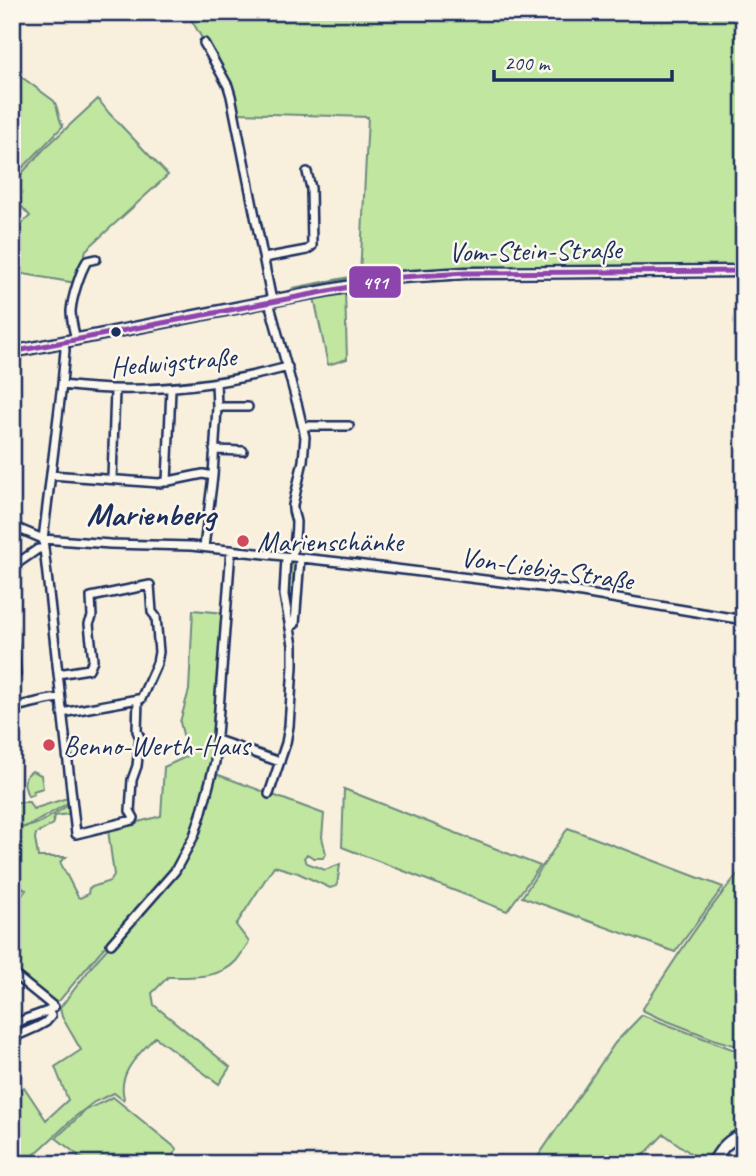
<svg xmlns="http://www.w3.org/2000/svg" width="756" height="1176" font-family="Caveat,sans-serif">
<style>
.green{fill:#c1e6a0;stroke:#6e8a7f;stroke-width:2}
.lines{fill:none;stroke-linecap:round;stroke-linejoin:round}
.street-casing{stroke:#1b2f5e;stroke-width:12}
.secondary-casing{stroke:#1b2f5e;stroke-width:15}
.street{stroke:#fbf7ec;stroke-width:7}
.secondary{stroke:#fbf7ec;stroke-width:10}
.bus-1-casing{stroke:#fbf7ec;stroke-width:10}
.bus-1{stroke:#8e44ad;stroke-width:5}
.bus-dot{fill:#1b2f5e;stroke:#fbf7ec;stroke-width:2.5}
.poi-dot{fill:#d1495b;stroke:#fbf7ec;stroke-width:2.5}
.labels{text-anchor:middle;stroke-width:5;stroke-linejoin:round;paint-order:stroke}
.street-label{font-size:28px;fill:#1b2f5e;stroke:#fbf7ec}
.poi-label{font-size:28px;fill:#1b2f5e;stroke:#fbf7ec;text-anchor:start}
.quarter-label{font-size:32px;font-weight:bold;fill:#1b2f5e;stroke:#fbf7ec}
.line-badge{stroke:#fbf7ec;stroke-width:2.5}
.badge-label{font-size:19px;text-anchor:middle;font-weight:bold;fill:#fff}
</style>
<rect width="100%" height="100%" fill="#f8f0dd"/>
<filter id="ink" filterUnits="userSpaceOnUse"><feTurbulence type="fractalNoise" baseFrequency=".0143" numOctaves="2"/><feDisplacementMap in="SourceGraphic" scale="14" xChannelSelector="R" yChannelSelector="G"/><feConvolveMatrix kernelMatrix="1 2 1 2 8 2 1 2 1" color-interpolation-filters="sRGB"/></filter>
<g filter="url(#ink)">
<path class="green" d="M187 12H744V265C676 265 608 266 540 267 458 267 371 268 291 291L293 288 355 276H360L368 117 238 113 233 93Z
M12 70 54 101C59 109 58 120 63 126L12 179Z
M98 99 109 113 168 175 86 250 76 283 12 272V233L30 216 12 196V184L45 148Z
M345 291 347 359 328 365 314 297Z
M291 562 298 563V567L294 571 293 582 297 581V588L292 590 291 602 296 600 292 617 288 591Z
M193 610 225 613 211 763 194 831 174 871 99 953 60 1000 54 1002 12 968V907L26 890 22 888 17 871 14 869H12V828C37 829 48 817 69 805V814L55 816 52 825 36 834 35 838 38 857H66L60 862 78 897 80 898 88 894 89 888 110 881 114 875 108 830 161 816 164 767 188 756 180 722 189 690Z
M32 771 41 775 43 788 33 791 34 794 28 796C24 786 21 778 32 771Z
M216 774 324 814 322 837 326 854 323 858H314L307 854 304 858 307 863 325 870 340 864 337 886 330 888 298 873 274 866 236 925 249 942C245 948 241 955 236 961 220 979 190 977 168 977L152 993 154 1005 230 1067 219 1084 155 1037C139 1054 117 1073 124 1098L123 1100 114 1093 94 1102 76 1116 33 1156 21 1164H12V1094L24 1087 46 1120 68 1100 55 1067 81 1050 62 1017 60 1008 96 961 158 892 195 836 212 792Z
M344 789 540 866 507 911 342 847Z
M12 798 16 802H29L33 809 67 798 68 803 32 824 24 827 12 826Z
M568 828 723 887 675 952 522 897Z
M744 867V1047H741L716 1040 657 1017 642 1010C674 961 705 911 744 867Z
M642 1015 732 1049H744V1131L709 1164H694L697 1158 664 1134 635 1164H533L615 1043Z
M113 1097 177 1149 167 1164H89L56 1138 86 1110Z"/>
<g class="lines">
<defs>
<path id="street" d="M204 43 228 86 231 96 272 301
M264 258 307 250 312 246 311 188 307 172
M269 302 298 407 305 437 303 461 293 505C292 512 295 515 296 522 296 533 294 546 292 557
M76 340C74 331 71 320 71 311 72 298 80 272 87 261L96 259
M62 385C139 395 213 387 288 367
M217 407H248
M303 426H349
M214 450 243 451
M51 475 159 483 203 474 213 476
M112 479 115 390
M167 482 171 389
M12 526 43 539 110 544 191 546 339 562 558 589 744 620
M204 547 213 476 217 407 216 382
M12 567 38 549H44
M290 627 295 624 300 558
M12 632 16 674
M58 674 89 669 93 660 89 624 92 617 91 597 150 585 152 612 156 617 159 652 157 663 141 699H138L137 731 140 738 137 766 132 780 130 811 134 818 133 820 76 834 43 539 62 384 65 350 63 342
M12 707C29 705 44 699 60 698
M62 713 138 699
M217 740 280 762
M269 794 286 743 289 726 293 666V645L284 595 286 557
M111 944 175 871 194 836 201 815 215 762 231 550
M12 973 54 1007 48 1011 12 1024
M12 1038 37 1027 46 1022 51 1016 48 1011"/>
<path id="secondary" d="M12 352 286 298 401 277 466 273 744 271
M712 1164C722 1148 726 1141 744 1134"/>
</defs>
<use href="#street" class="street-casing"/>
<use href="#secondary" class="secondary-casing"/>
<use href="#street" class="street"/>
<use href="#secondary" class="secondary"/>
<defs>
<path id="bus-1" d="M12 352 401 277 466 273 744 271"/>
</defs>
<use href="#bus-1" class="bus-1-casing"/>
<use href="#bus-1" class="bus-1"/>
</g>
</g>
<circle class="bus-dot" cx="116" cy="332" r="6"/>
<g class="poi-dot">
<circle cx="243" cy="541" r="7"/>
<circle cx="49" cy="745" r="7"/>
</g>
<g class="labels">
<g class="street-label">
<text transform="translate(535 250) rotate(-1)" y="10">Vom-Stein-Straße</text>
<text transform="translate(173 361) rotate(-5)" y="10">Hedwigstraße</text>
<text transform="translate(547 568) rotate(8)" y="10">Von-Liebig-Straße</text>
</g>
<g class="poi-label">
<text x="257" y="551">Marienschänke</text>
<text x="63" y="755">Benno-Werth-Haus</text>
</g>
<g class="quarter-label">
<text x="151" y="525">Marienberg</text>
</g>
</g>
<rect class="line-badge" x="348" y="265" width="54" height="34" rx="7" fill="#8e44ad"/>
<g class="badge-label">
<text x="375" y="289">491</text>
</g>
<rect width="756" height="1176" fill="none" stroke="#fbf7ec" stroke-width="42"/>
<rect x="21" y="21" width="714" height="1134" fill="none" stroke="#1b2f5e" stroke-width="2.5" filter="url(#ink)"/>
<path d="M494 70v10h178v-10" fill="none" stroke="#1b2f5e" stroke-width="3.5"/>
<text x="504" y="70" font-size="21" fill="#1b2f5e" stroke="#fbf7ec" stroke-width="5" paint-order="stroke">200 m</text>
</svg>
